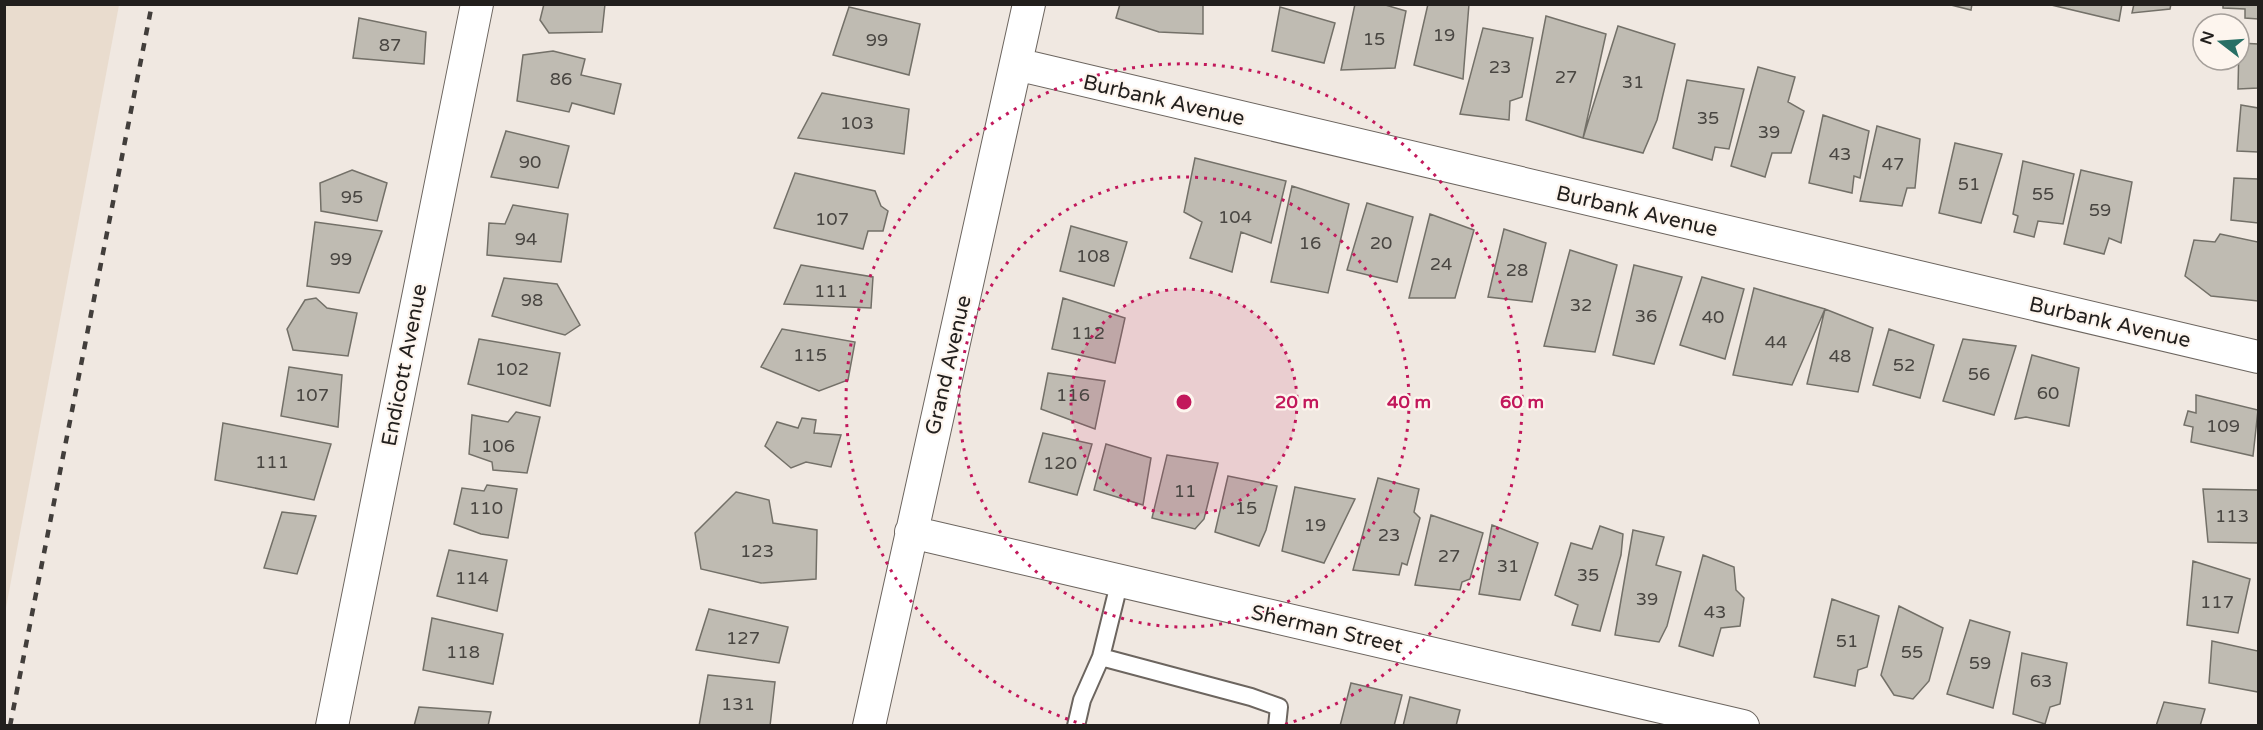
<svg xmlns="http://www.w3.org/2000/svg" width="2263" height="730" font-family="'Varela Round',sans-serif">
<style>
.built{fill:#e9dcce}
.building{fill:#bfbbb2;stroke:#737068;stroke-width:1.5}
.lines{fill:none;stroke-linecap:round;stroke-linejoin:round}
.lane-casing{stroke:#6c655f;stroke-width:20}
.street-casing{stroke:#6c655f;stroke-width:34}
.lane{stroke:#fff;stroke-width:16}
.street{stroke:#fff;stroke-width:32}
.rail{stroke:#423e3b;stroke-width:4.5;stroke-dasharray:8 8;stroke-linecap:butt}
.ring{fill:none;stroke:#c2185b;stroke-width:3;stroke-dasharray:3 6}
.labels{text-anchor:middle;stroke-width:4.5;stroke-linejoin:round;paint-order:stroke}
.number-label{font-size:18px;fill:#494642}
.street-label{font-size:21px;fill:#221f1d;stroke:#fdf5ee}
.centre{fill:#c2185b;stroke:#fdf5ee;stroke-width:3}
.ring-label{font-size:18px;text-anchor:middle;font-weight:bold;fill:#c2185b;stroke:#fdf5ee;stroke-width:4.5;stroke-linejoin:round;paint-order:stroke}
</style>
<rect width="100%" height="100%" fill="#f0e8e1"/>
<path class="built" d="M5 4 119 5 5 613 4 5Z"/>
<path class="building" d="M544 4H605L602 32 549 33 540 20Z
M1120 4H1203V34L1159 32 1116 18Z
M1355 4H1382L1406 11 1395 68 1341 70Z
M1428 4H1469L1463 79 1414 65Z
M1947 4H1972L1971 10Z
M2047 4H2122L2119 21Z
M2134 4H2171L2170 9 2132 13Z
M2223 4H2258V19L2245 18V9L2223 8Z
M849 7 920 24 909 75 833 55Z
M1280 7 1335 23 1324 63 1272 51Z
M1546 16 1606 34 1583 138 1526 120Z
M359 18 426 32 424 64 353 58Z
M1618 26 1675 44 1657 120 1643 153 1583 138Z
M1483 28 1533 38 1522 97 1510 101 1509 120 1460 114Z
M2239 43 2258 44V88L2238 89Z
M553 51 585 59 581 75 621 84 614 114 572 103 569 112 517 101 523 55Z
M1758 67 1795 77 1788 102 1804 111 1791 153H1772L1765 177 1731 166Z
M1687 80 1744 89 1729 149 1715 147 1712 160 1673 148Z
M822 93 909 109 904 154 798 138Z
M2241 105 2258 108V152L2237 151Z
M1823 115 1869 131 1860 178 1854 176 1852 193 1809 183Z
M1877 126 1920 139 1915 188H1907L1902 206 1860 201Z
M506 131 569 146 558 188 491 177Z
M1955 143 2002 154 1981 223 1939 213Z
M1195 158 1286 181 1271 243 1241 232 1232 272 1190 258 1202 222 1184 212Z
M2023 161 2074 174 2063 224 2038 221 2034 237 2014 232 2018 216 2013 214Z
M352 170 387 183 377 221 321 211 320 183Z
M2081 170 2132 182 2121 243 2109 238 2104 254 2064 244Z
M795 173 875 191 881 206 888 211 883 231H868L863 249 774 228Z
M2234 178 2258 179V223L2231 220Z
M1292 186 1349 204 1328 293 1271 282Z
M1367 203 1413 217 1397 282 1347 270Z
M513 205 568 214 561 262 487 255 489 223 505 224Z
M1430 214 1474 230 1455 298H1409Z
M315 222 382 231 359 293 307 286Z
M1071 226 1127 242 1114 286 1060 271Z
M1504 229 1546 243 1532 302 1488 297Z
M2220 234 2258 242V301L2211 296 2185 276 2194 240 2215 242Z
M1570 250 1617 265 1595 352 1544 346Z
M801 265 873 277 871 308 784 304Z
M1634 265 1682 277 1654 364 1613 355Z
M1702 277 1744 289 1725 359 1680 345Z
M504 278 557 284 580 325 565 335 492 316Z
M1754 288 1825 309 1792 385 1733 375Z
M316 298 327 308 357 313 348 356 293 350 287 329 305 300Z
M1063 298 1125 318 1115 363 1052 349Z
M1825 309 1873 328 1858 392 1807 384Z
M782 329 855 342 848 380 819 391 761 367Z
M1889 329 1934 345 1920 398 1873 385Z
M479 339 560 353 550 406 468 384Z
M1963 339 2016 346 1994 415 1943 401Z
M2032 355 2079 368 2069 426 2026 417 2015 419Z
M289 367 342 375 338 427 281 416Z
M1048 373 1105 381 1095 429 1041 409Z
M2196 395 2258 410 2253 456 2191 442 2193 427 2184 425 2188 411 2196 413Z
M516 412 540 417 527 473 493 470 492 462 469 454 472 415 508 422Z
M802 418 816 420 814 433 841 435 831 467 806 462 791 468 765 446 777 422 798 428Z
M223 423 331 444 314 500 215 480Z
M1043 433 1092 444 1077 495 1029 482Z
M1106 444 1151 458 1143 505 1094 490Z
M1167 455 1218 463 1204 519 1195 529 1152 518Z
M1228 476 1277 486 1266 530 1259 546 1215 532Z
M1378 478 1419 489 1414 512 1420 518 1407 565 1402 563 1399 575 1353 570Z
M487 485 517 489 508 538 481 534 454 524 462 488 484 491Z
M1295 487 1355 499 1324 563 1282 551Z
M2203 489 2258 490V543L2208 542Z
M736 492 769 500 773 523 817 530 816 579 761 583 701 569 695 533Z
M282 512 316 516 297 574 264 568Z
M1431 515 1483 533 1470 579 1462 582 1460 590 1415 585Z
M1492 525 1538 543 1520 600 1479 594Z
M1600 526 1623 534 1621 555 1600 631 1572 625 1578 605 1555 595 1571 543 1592 549Z
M1633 530 1664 537 1656 565 1681 572 1667 626 1659 642 1615 635Z
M449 550 507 560 497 611 437 596Z
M1703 555 1734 567 1736 590 1744 598 1740 626 1721 628 1713 656 1679 646Z
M2193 561 2250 579 2238 633 2187 625Z
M1832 599 1879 616 1867 667 1858 670 1855 686 1814 677Z
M1899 606 1943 628 1929 681 1913 699 1894 695 1881 675Z
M709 609 788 627 779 663 696 650Z
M432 618 503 634 493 684 423 670Z
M1970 620 2010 632 1993 708 1947 694Z
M2212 641 2258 651V692L2209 683Z
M2022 653 2067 663 2060 704 2050 707 2045 724 2013 714Z
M708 675 775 682 770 726H699Z
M1351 683 1402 695 1394 726H1340Z
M1410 697 1460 710 1456 726H1403Z
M2164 702 2205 709 2200 726H2156Z
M419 707 491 712 488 726H414Z"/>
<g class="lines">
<defs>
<path id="lane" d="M1101 657 1251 697 1279 707 1277 726
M1076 726 1082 700 1101 657 1120 580"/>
<path id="street" d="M1016 64 2258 357
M911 532 1743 726
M332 726 477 4
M869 726 1029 4"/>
</defs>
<use href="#lane" class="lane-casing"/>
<use href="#street" class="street-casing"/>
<use href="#lane" class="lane"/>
<use href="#street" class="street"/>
<path class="rail" d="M10 726 152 4"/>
</g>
<circle cx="1184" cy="402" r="113" fill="#c2185b" fill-opacity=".12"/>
<g class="ring">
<circle cx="1184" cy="402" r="113"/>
<circle cx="1184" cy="402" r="225"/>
<path d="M1085 725A338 338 0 1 1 1283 725"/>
</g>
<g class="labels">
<g class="number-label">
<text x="1444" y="41">19</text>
<text x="1374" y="45">15</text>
<text x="877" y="46">99</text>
<text x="390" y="51">87</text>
<text x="1500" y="73">23</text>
<text x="1566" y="83">27</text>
<text x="561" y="85">86</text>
<text x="1633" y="88">31</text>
<text x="1708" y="124">35</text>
<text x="857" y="129">103</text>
<text x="1769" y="138">39</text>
<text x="1840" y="160">43</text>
<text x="530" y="168">90</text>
<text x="1893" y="170">47</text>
<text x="1969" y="190">51</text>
<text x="2043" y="200">55</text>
<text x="352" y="203">95</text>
<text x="2100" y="216">59</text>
<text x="1235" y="223">104</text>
<text x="832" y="225">107</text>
<text x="526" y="245">94</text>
<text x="1310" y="249">16</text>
<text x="1381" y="249">20</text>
<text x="1093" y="262">108</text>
<text x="341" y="265">99</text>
<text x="1441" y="270">24</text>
<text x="1517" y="276">28</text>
<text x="831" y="297">111</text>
<text x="532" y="306">98</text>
<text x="1581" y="311">32</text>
<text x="1646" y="322">36</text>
<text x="1713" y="323">40</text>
<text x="1088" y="339">112</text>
<text x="1776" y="348">44</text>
<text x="810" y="361">115</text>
<text x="1840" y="362">48</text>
<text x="1904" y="371">52</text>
<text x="512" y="375">102</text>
<text x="1979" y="380">56</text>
<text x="2048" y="399">60</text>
<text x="312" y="401">107</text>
<text x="1073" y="401">116</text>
<text x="2223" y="432">109</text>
<text x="498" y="452">106</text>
<text x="272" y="468">111</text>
<text x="1060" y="469">120</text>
<text x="1185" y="497">11</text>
<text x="486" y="514">110</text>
<text x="1246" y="514">15</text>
<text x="2232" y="522">113</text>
<text x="1315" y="531">19</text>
<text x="1389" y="541">23</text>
<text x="757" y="557">123</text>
<text x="1449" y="562">27</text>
<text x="1508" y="572">31</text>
<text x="1588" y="581">35</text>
<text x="472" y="584">114</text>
<text x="1647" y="605">39</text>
<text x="2217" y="608">117</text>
<text x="1715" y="618">43</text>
<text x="743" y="644">127</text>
<text x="1847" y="647">51</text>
<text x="463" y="658">118</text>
<text x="1912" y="658">55</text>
<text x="1980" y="669">59</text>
<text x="2041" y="687">63</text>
<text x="738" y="710">131</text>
</g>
<g class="street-label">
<text transform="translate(1164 100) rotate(13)" y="7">Burbank Avenue</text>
<text transform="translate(1637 211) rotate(13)" y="7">Burbank Avenue</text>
<text transform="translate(2110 322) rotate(13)" y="7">Burbank Avenue</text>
<text transform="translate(404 365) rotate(-79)" y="7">Endicott Avenue</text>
<text transform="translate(948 365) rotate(-77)" y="7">Grand Avenue</text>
<text transform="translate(1327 629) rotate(13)" y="7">Sherman Street</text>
</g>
</g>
<circle cx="1184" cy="402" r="9" class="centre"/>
<g class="ring-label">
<text x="1297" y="408">20 m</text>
<text x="1409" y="408">40 m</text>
<text x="1522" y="408">60 m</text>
</g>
<rect width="2263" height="730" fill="none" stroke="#221f1d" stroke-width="12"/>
<g transform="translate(2221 42) rotate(287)"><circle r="28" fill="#fdf5ee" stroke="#a59f9a" stroke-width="1.5"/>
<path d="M0-4.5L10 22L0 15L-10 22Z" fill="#276f65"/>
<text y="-9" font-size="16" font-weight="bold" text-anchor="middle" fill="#221f1d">N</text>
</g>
</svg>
